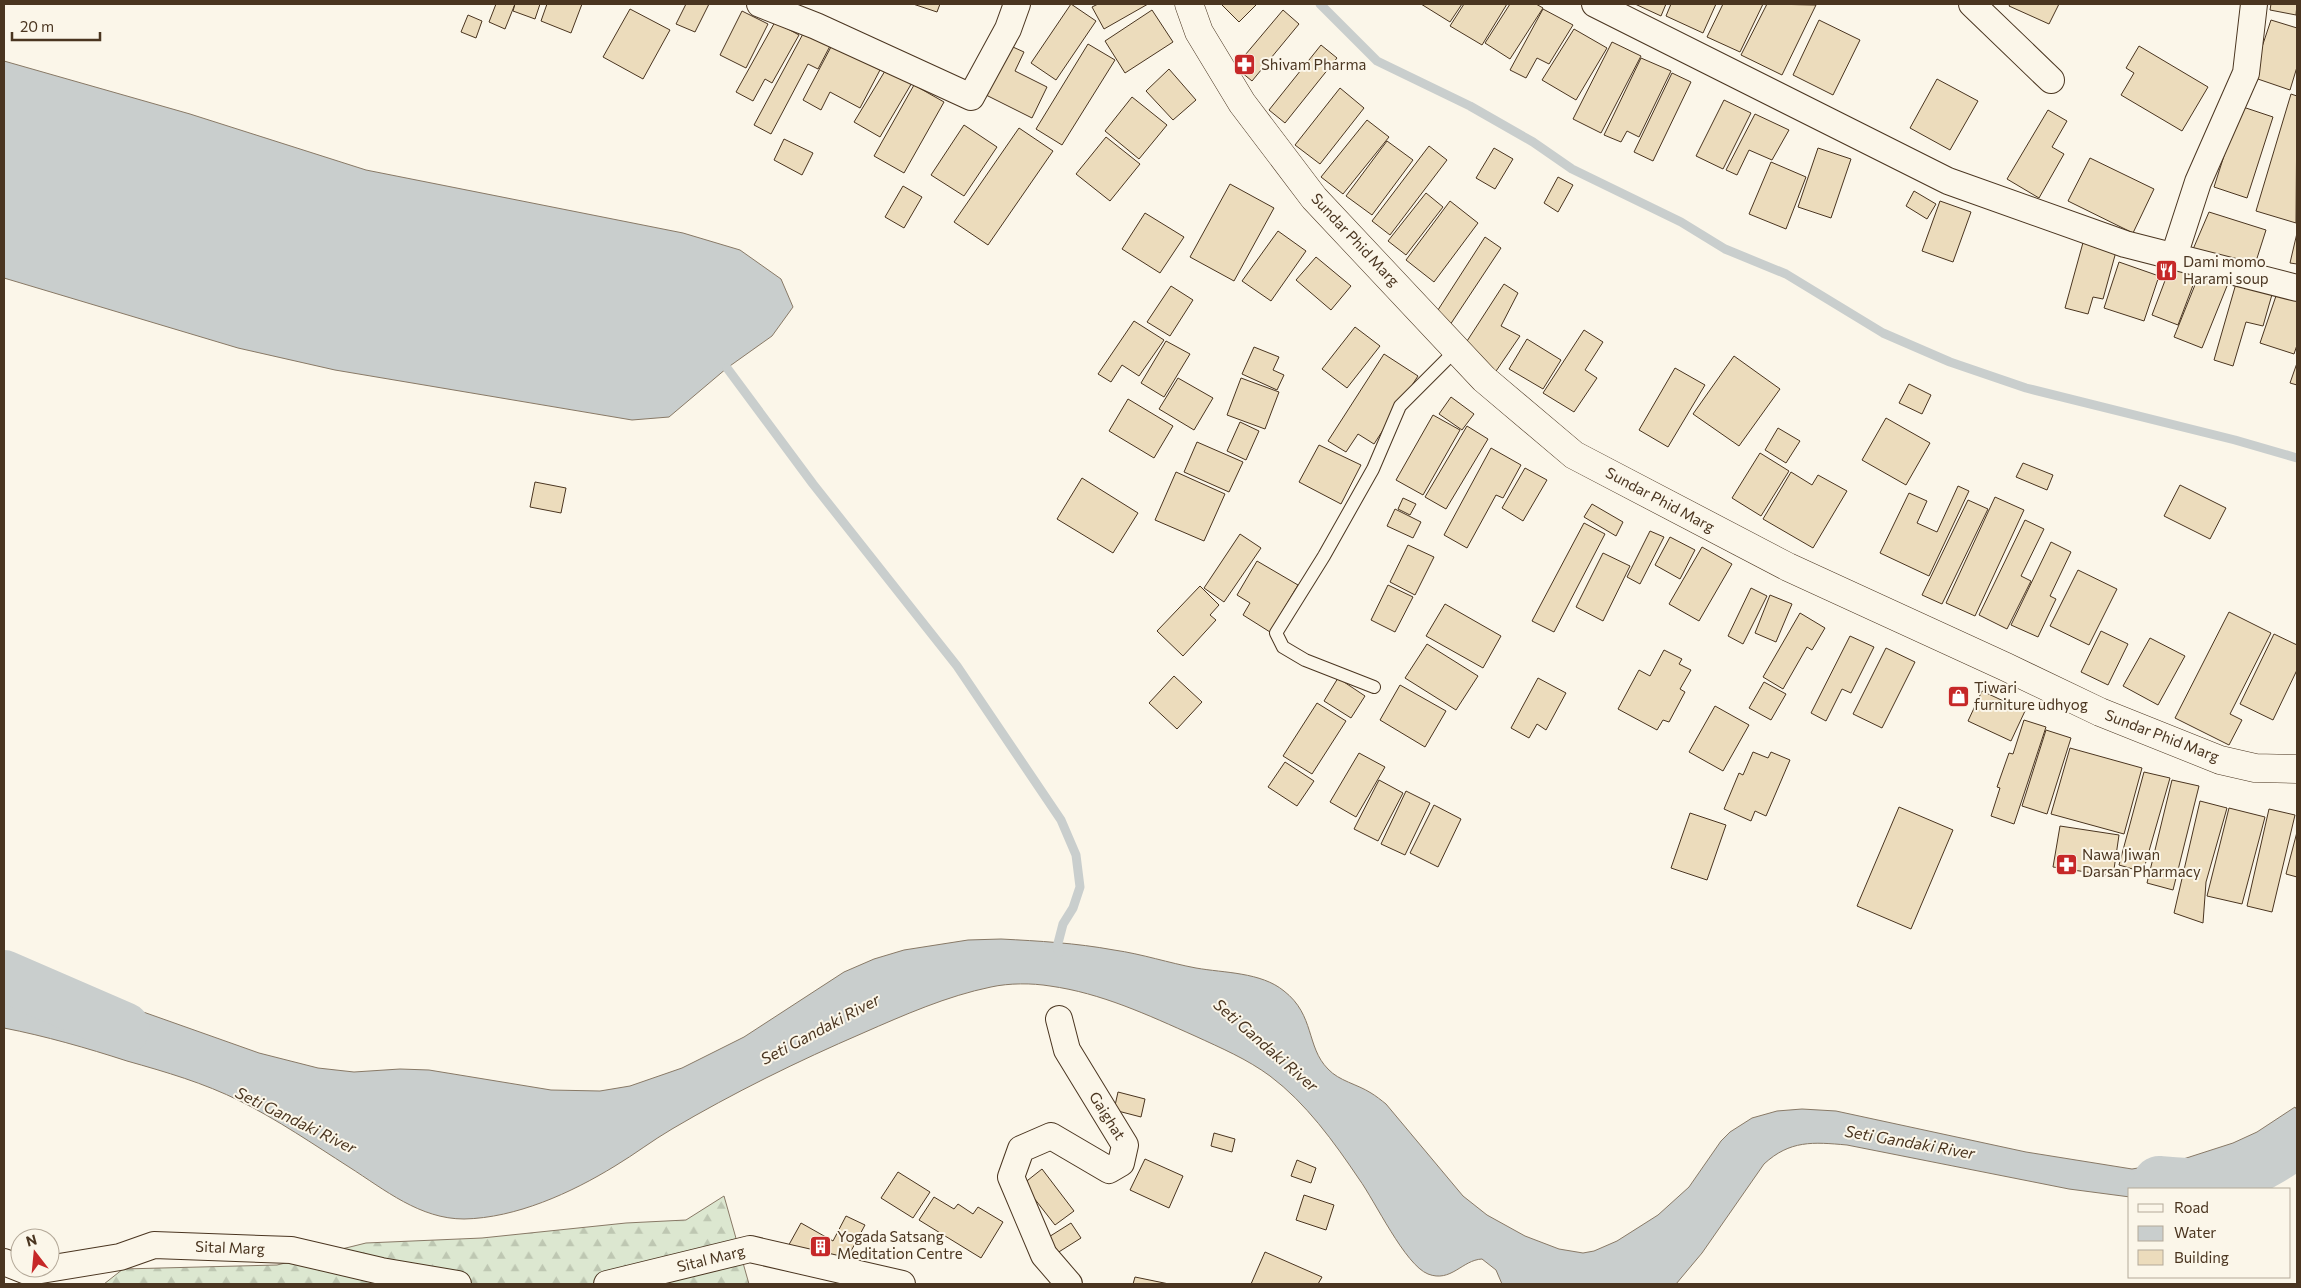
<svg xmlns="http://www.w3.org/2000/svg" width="2301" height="1288" font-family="Commissioner,sans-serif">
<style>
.forest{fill:url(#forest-firs);stroke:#887966}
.water{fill:#c9cecd;stroke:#887966}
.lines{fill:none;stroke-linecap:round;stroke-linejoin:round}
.stream{stroke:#c9cecd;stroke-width:9}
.river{stroke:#c9cecd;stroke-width:52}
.building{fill:#ecdcbc;stroke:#4a3520}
.service-casing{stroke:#4a3520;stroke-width:14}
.minor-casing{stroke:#4a3520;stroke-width:28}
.primary-casing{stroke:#4a3520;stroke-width:29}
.service{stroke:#fbf6e9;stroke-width:12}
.minor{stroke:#fbf6e9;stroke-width:26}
.primary{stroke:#fbf6e9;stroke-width:28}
.labels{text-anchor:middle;stroke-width:4;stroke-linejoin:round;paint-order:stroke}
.poi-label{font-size:15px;fill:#4a3520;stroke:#fbf6e9;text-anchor:start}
.street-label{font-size:15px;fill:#4a3520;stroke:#fbf6e9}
.water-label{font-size:16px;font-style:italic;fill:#4a3520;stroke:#fbf6e9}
</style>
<defs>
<pattern id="forest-firs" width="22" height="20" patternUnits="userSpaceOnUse" patternTransform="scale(1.25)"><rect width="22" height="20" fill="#dce7d0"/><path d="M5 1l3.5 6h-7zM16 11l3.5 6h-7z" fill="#bec7b2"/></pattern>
</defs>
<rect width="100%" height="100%" fill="#fbf6e9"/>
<path class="forest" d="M724 1196 749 1284H104L123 1269 277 1265 366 1243 482 1238 626 1223 686 1220Z"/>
<path class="water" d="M4 61 190 114 366 170 683 233 740 250 781 279 793 307 772 336 727 368 669 417 632 420 335 370 238 348 4 278Z
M1001 939C1039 941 1076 943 1114 950 1142 954 1169 963 1196 968 1224 973 1261 972 1284 991 1315 1015 1306 1047 1328 1069 1339 1081 1357 1084 1371 1093 1376 1096 1381 1100 1386 1104L1463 1196 1487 1215 1525 1236 1559 1249 1583 1253 1594 1251 1617 1241 1658 1215 1689 1187 1721 1141 1730 1132 1752 1118 1777 1111 1802 1109 1836 1111 2026 1152 2132 1169 2174 1162 2233 1143 2257 1132 2295 1107 2297 1110V1134L2217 1189H2130V1197L2069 1189 1847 1145C1813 1142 1790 1140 1764 1164L1702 1253 1676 1284H1502L1496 1270 1482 1259C1462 1260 1451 1283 1428 1274 1405 1265 1375 1201 1359 1179 1334 1142 1306 1103 1270 1076 1247 1059 1221 1048 1195 1036 1148 1015 1101 993 1050 986 1032 983 1009 983 991 987 947 996 904 1015 863 1033 798 1061 733 1093 672 1129 653 1140 635 1154 615 1166 571 1193 516 1218 464 1219 420 1219 385 1190 349 1167 313 1144 278 1120 240 1101 204 1083 166 1072 127 1061 87 1048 45 1036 4 1028V991L28 996 132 1008 259 1053 318 1068 354 1072 400 1069 429 1070 551 1090 600 1091 630 1086 682 1068 744 1037 844 972 874 959 904 950 968 940Z"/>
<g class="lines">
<path class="stream" d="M1320 4 1377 61 1470 106 1533 142 1572 169 1681 222 1725 249 1786 274 1883 333 1950 362 2026 388 2235 440 2297 458
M727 368 813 484 957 666 1061 820 1076 855 1080 887 1073 908 1063 924 1057 947 1059 952"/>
<path class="river" d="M4 976 124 1028
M2159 1182C2182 1184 2207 1187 2229 1180 2246 1175 2283 1152 2297 1142"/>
</g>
<path class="building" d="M496 4H515L505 29 489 22Z
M515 4H540L535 19 513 11Z
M547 4H582L571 33 541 21Z
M686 4H709L695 32 676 24Z
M913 4H940L937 12Z
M1071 4 1096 21 1056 80 1031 63Z
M1098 4H1148L1104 29 1092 7Z
M1221 4H1257L1239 22Z
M1421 4H1462L1450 22Z
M1464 4H1507L1482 45 1450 26Z
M1510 4H1536L1543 8 1510 59 1485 43Z
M1635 4H1666L1661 16Z
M1671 4H1716L1703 33 1666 16Z
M1723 4H1763L1740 52 1707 37Z
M1767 4 1816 5 1782 75 1741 55Z
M2010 4H2059L2049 24 2009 6Z
M2271 4H2297L2296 15 2270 10Z
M630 9 670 30 643 79 603 57Z
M1543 9 1573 25 1549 64 1537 58 1526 78 1510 70Z
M1152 10 1173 42 1125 73 1105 41Z
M1283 10 1299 24 1252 81 1235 67Z
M742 11 768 24 746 68 720 55Z
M468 15 482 21 476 38 461 32Z
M1819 20 1860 40 1833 95 1793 75Z
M2271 20 2297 28V67L2290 90 2252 77Z
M775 22 799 35 772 83 765 79 753 101 736 92Z
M1574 29 1607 48 1576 100 1542 80Z
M804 32 830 46 818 69 808 64 771 134 754 125Z
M1612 42 1641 56 1601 133 1573 119Z
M1004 43 1024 52 1015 71 1047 87 1032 118 980 92Z
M1088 44 1115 60 1062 145 1036 129Z
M832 45 880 70 860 108 830 92 821 110 803 100Z
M1321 45 1337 58 1285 123 1269 110Z
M2139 46 2208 87 2182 131 2121 95 2134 73 2126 68Z
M1641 58 1671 71 1639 137 1627 131 1621 142 1604 135Z
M888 66 913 81 880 137 854 122Z
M1169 69 1196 100 1173 120 1146 91Z
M1672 73 1691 82 1653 161 1634 152Z
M1937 79 1978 101 1950 150 1910 128Z
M914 85 944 102 904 173 874 156Z
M1340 88 1364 108 1320 164 1295 145Z
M2291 94 2297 96 2296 223 2256 211Z
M1132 97 1167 125 1139 159 1105 131Z
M1724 100 1751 113 1723 169 1696 156Z
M2240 106 2273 117 2247 198 2214 187Z
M2048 110 2067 121 2052 147 2064 154 2039 198 2007 179Z
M1755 114 1789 130 1772 160 1749 150 1737 175 1726 170Z
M1367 120 1389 137 1343 194 1321 177Z
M964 125 997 147 964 196 931 175Z
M1019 128 1053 151 988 245 954 222Z
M1106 137 1140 164 1110 201 1076 174Z
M784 139 813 153 802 175 774 160Z
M1387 141 1413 160 1372 215 1346 196Z
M1429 146 1447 160 1390 235 1372 221Z
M1494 148 1513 159 1495 189 1476 178Z
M1818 148 1851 159 1831 218 1798 207Z
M2090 158 2154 189 2133 233 2068 201Z
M1771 162 1806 177 1786 229 1749 214Z
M1558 177 1573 185 1558 212 1544 203Z
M1230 184 1274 208 1234 281 1190 257Z
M903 186 922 197 904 228 885 217Z
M1914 191 1936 204 1927 219 1906 206Z
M1426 193 1443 207 1406 255 1388 241Z
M1450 201 1478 223 1434 282 1406 260Z
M1940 201 1971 212 1953 262 1922 251Z
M2209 212 2266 230 2251 277 2188 261Z
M1145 213 1184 237 1160 273 1122 249Z
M1278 231 1306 251 1271 301 1242 281Z
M2297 233V264L2290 263Z
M1485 237 1501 248 1442 337 1427 327Z
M2084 239 2117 248 2103 299 2093 297 2088 314 2065 308Z
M1316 257 1351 286 1331 310 1296 280Z
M2119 262 2159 276 2144 321 2104 308Z
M2172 262 2198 272 2178 325 2152 315Z
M2201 270 2229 281 2202 348 2174 337Z
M2237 280 2273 291 2263 326 2246 322 2233 366 2214 360Z
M1504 284 1518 293 1501 326 1520 336 1492 377 1458 355Z
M1171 286 1193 300 1170 336 1147 322Z
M2278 290 2297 297V345L2294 354 2260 343Z
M1134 321 1164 340 1139 376 1122 365 1111 382 1098 374Z
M1355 327 1380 346 1347 388 1322 369Z
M1584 330 1603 342 1585 370 1597 378 1574 412 1543 393Z
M1527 339 1561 360 1543 389 1509 369Z
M1166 341 1190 354 1164 397 1141 383Z
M1254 347 1279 357 1273 370 1284 375 1277 390 1242 374Z
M1384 354 1418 376 1374 444 1358 434 1346 452 1328 441Z
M1734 356 1780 389 1739 446 1693 414Z
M2297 363V385L2290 383Z
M1675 368 1705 385 1668 447 1639 430Z
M1178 378 1213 398 1194 430 1159 409Z
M1241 378 1279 392 1265 429 1227 415Z
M1909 384 1931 395 1922 414 1899 403Z
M1451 397 1474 414 1462 430 1439 414Z
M1128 399 1173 426 1154 458 1109 431Z
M1433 415 1460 430 1423 495 1396 480Z
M1886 418 1930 443 1906 485 1862 460Z
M1240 422 1259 431 1246 460 1227 451Z
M1467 426 1488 439 1446 509 1425 497Z
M1778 428 1800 441 1786 463 1765 450Z
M1197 442 1243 462 1229 492 1184 472Z
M1319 445 1361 465 1341 504 1299 482Z
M1491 448 1521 465 1503 498 1496 495 1467 548 1444 535Z
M1760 453 1789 471 1761 516 1732 498Z
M2023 463 2053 475 2047 490 2016 477Z
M1525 468 1547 480 1523 521 1502 508Z
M1176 472 1225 494 1204 541 1155 520Z
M1791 472 1812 485 1818 475 1847 491 1813 548 1763 519Z
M1082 478 1138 513 1113 553 1057 519Z
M535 482 566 488 561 513 530 507Z
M2180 485 2226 508 2210 539 2164 516Z
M1958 486 1969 491 1929 576 1880 553 1909 493 1927 501 1917 523 1937 532Z
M1995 497 2024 510 1975 616 1946 603Z
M1403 498 1416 504 1410 515 1398 509Z
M1968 500 1988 509 1942 604 1922 595Z
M1592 504 1623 522 1616 536 1584 517Z
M1395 509 1421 522 1413 538 1387 526Z
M2025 520 2044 529 2021 576 2031 581 2007 629 1979 615Z
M1584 523 1605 534 1554 632 1532 621Z
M1650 531 1664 537 1640 584 1627 577Z
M1240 534 1261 548 1224 602 1204 588Z
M1670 537 1695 550 1680 579 1655 565Z
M2051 542 2071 552 2050 596 2056 599 2038 637 2011 625Z
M1408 545 1434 557 1415 595 1390 582Z
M1702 547 1732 564 1699 621 1669 604Z
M1603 553 1630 566 1603 621 1576 607Z
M1257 561 1298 585 1270 632 1243 615 1250 603 1237 595Z
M2078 570 2117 589 2089 645 2050 626Z
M1388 585 1413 597 1395 632 1371 620Z
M1200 586 1219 605 1210 615 1216 620 1183 656 1157 631Z
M1751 588 1767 596 1743 644 1728 636Z
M1770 595 1792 604 1776 642 1755 633Z
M1445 604 1501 636 1483 668 1426 636Z
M2229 612 2271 633 2230 714 2242 720 2229 745 2175 718Z
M1800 613 1825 628 1812 650 1807 647 1783 689 1763 677Z
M2101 631 2128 644 2108 685 2081 672Z
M2274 634 2297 645V670L2273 720 2240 704Z
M1850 636 1874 647 1851 693 1842 689 1826 721 1811 713Z
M2150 638 2185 656 2158 705 2123 686Z
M1427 644 1478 676 1456 710 1405 678Z
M1886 648 1915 662 1882 728 1853 714Z
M1664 650 1682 659 1679 664 1691 670 1680 689 1685 692 1669 722 1663 720 1657 730 1618 709 1639 670 1650 676Z
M1174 676 1202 702 1177 729 1149 703Z
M1338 678 1365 696 1351 718 1324 701Z
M1538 678 1566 693 1546 730 1537 724 1529 738 1511 728Z
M1764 682 1786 694 1771 720 1749 708Z
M1400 685 1446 711 1425 747 1380 720Z
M1982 691 2025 711 2011 741 1968 721Z
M1317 703 1346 721 1312 774 1283 756Z
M1715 706 1749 725 1723 771 1689 752Z
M2024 720 2046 727 2014 824 1991 816 2000 788 1997 787 2009 753 2013 754Z
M2046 730 2071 738 2047 814 2022 806Z
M2070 748 2142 768 2124 834 2051 814Z
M1753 752 1768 758 1771 752 1790 760 1766 816 1755 811 1751 821 1724 809 1739 773 1743 775Z
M1359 753 1385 767 1356 817 1330 802Z
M1285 762 1314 781 1297 806 1268 787Z
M2144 772 2170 778 2143 872 2119 865Z
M1379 780 1403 793 1378 841 1354 829Z
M2172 780 2199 786 2173 890 2147 883Z
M1406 791 1430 803 1405 855 1381 844Z
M2200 801 2227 808 2206 882 2203 923 2174 913Z
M1434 805 1461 819 1438 867 1410 853Z
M1899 807 1953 830 1911 929 1857 906Z
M2229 808 2265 817 2242 904 2207 896Z
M2269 809 2295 815 2272 912 2247 906Z
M1690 813 1726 825 1707 880 1671 868Z
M2060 826 2119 835 2113 876 2053 867Z
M2297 832V877L2286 874Z
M1118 1092 1145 1099 1141 1117 1114 1110Z
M1214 1133 1235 1139 1232 1152 1211 1146Z
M1145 1159 1183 1176 1169 1208 1130 1190Z
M1297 1160 1316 1168 1311 1183 1291 1176Z
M1042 1169 1074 1211 1055 1225 1023 1184Z
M898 1172 930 1192 913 1218 881 1198Z
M1304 1195 1334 1205 1326 1230 1296 1220Z
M934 1197 954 1209 958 1204 973 1214 978 1207 1003 1222 981 1258 919 1220Z
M846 1216 865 1225 836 1279 786 1250 801 1223 833 1241Z
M1071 1223 1081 1238 1054 1255 1044 1240Z
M1265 1252 1322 1277 1318 1284H1251Z
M1135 1277 1169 1284H1133Z"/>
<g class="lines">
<defs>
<path id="service" d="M1374 687 1305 660 1283 647 1276 633 1324 556 1373 469 1400 406 1457 349"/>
<path id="minor" d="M760 4 816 26 971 97 1008 29 1017 4
M1595 4 1948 181 2125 244 2297 288
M1972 4 2051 80
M2174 256 2198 182 2246 73 2254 4
M1059 1019 1067 1050 1125 1145 1121 1163 1109 1170 1051 1136 1021 1149 1011 1177 1044 1255 1069 1284
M4 1262 29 1272 120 1257 154 1245 291 1250 381 1271 458 1284
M607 1284 750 1249 902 1284"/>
<path id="primary" d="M1189 4 1199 32 1242 103 1314 198 1484 379 1574 455 1788 567 2006 667 2100 712 2220 760 2255 768 2297 769"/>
</defs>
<use href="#service" class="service-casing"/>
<use href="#minor" class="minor-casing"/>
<use href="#primary" class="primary-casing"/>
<use href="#service" class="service"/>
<use href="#minor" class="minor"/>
<use href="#primary" class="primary"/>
</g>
<defs>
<symbol id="pharmacy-square" viewBox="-11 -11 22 22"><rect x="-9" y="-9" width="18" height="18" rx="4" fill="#c62828" stroke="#fbf6e9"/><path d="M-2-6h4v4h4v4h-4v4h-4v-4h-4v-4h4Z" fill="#fff"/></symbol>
<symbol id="restaurant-square" viewBox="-11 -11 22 22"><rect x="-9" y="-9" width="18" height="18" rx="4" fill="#c62828" stroke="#fbf6e9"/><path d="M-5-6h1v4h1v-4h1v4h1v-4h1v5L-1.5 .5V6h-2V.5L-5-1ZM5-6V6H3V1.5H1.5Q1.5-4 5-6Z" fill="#fff"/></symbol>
<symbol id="shop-square" viewBox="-11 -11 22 22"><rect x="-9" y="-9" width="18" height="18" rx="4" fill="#c62828" stroke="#fbf6e9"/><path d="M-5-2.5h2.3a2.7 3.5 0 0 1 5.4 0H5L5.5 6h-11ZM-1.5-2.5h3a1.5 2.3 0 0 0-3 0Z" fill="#fff"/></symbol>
<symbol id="building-square" viewBox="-11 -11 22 22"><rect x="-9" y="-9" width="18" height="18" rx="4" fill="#c62828" stroke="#fbf6e9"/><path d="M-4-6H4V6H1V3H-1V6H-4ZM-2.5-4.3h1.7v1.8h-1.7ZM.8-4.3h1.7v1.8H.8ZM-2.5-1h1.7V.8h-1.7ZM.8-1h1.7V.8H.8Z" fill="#fff"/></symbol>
</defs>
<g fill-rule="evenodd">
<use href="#pharmacy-square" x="1232" y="52" width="25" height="25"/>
<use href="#restaurant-square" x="2154" y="258" width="25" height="25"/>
<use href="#shop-square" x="1946" y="684" width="25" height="25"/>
<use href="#pharmacy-square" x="2054" y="852" width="25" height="25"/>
<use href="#building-square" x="808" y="1234" width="25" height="25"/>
</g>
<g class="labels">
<g class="poi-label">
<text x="1261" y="70">Shivam Pharma</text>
<text x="2183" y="267">Dami momo<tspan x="2183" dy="17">Harami soup</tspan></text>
<text x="1974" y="693">Tiwari<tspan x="1974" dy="17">furniture udhyog</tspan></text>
<text x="2082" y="860">Nawa Jiwan<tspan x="2082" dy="17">Darsan Pharmacy</tspan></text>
<text x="837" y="1242">Yogada Satsang<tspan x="837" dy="17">Meditation Centre</tspan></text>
</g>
<g class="street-label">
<text transform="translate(1355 240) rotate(47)" y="5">Sundar Phid Marg</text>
<text transform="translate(1660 500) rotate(28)" y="5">Sundar Phid Marg</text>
<text transform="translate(2162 736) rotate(21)" y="5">Sundar Phid Marg</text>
<text transform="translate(1107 1116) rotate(58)" y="5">Gaighat</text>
<text transform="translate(230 1248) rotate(2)" y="5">Sital Marg</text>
<text transform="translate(711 1259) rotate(-14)" y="5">Sital Marg</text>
</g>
<g class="water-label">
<text transform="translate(820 1029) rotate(-28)" y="6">Seti Gandaki River</text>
<text transform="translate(1266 1045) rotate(41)" y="6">Seti Gandaki River</text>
<text transform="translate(296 1120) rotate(26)" y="6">Seti Gandaki River</text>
<text transform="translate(1910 1142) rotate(10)" y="6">Seti Gandaki River</text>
</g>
</g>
<rect width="2301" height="1288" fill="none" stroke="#4a3520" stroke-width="10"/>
<rect x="2128" y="1188" width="162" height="90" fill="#fbf6e9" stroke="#b4a999"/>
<rect x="2138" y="1204" width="25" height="8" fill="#fbf6e9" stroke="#b4a999"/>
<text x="2174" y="1213" font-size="15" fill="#4a3520">Road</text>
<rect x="2138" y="1226" width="25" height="15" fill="#c9cecd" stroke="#b4a999"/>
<text x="2174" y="1238" font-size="15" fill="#4a3520">Water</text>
<rect x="2138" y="1250" width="25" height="15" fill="#ecdcbc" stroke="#b4a999"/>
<text x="2174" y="1263" font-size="15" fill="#4a3520">Building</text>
<g transform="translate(35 1253) rotate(344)"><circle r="24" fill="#fbf6e9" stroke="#b4a999"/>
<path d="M0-4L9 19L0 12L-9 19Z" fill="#c62828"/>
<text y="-8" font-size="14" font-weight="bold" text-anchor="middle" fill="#4a3520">N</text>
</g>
<path d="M12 32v8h88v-8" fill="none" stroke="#4a3520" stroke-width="2.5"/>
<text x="20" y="32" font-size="15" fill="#4a3520" stroke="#fbf6e9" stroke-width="4" paint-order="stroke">20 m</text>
</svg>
